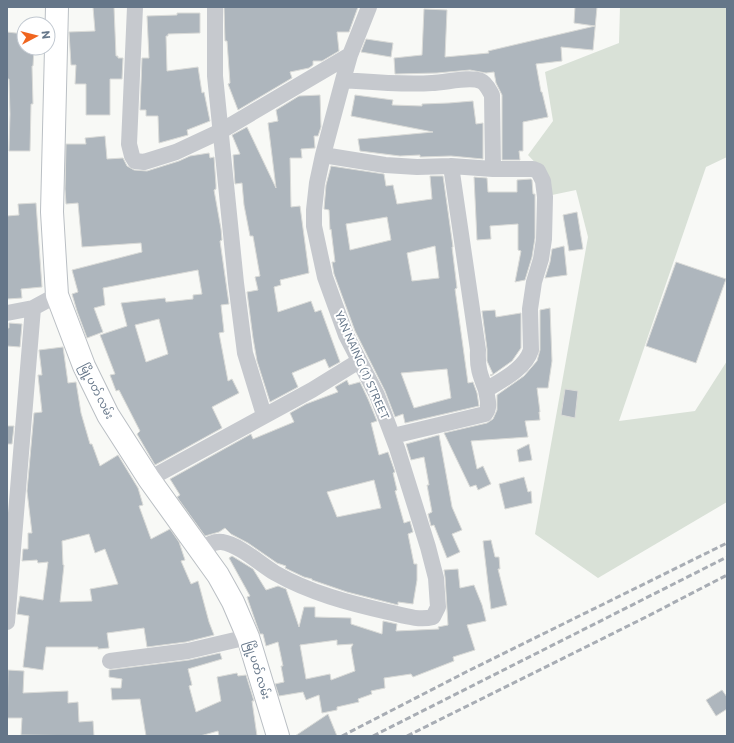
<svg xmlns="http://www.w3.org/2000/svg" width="734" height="743" font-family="Commissioner,'Noto Sans Myanmar',sans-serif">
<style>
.green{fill:#d9e1d7}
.building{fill:#aeb6bd;stroke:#dadbd8;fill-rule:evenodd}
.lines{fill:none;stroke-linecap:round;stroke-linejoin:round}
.secondary-casing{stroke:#babfc4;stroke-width:24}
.street{stroke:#c6c9ce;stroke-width:16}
.secondary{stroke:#fff;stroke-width:22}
.rail{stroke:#a8adb4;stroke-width:3;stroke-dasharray:6 3;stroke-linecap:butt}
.labels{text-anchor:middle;stroke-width:4;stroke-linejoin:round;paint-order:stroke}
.street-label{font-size:11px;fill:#657689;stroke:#fff}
</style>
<rect width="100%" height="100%" fill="#f8f9f6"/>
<path class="green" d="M620 7H727V157L706 167 619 421 695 411 727 361V502L598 578 535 534 588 237 576 190 552 195 545 173 528 155 553 121 545 72 619 43Z"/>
<path class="building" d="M93 7H114L116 56H118V58H123L122 79H110V115H86V84H75L76 65H71L69 32 95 31Z
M224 7H358L349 32H337L339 51 322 61H313V65L309 68 290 72 292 78 238 110 228 84 230 83 227 41H225Z
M575 7H597L593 50 561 47 562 61 536 64 541 92H542L548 117 523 122V151H519L520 160H502V95L496 83 494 72 486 73 470 70 437 73 395 74 394 58 422 55 424 9 447 10 445 57 489 53 488 51 595 26 574 23Z
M177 13H200V33L168 34V36H166L167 71 198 67 202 93 204 92 210 121 187 130 188 135 159 143 158 116H146V110H140L142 58H149L147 16 177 15Z
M7 32 24 34V48H34L33 66H32L33 104H31L30 151H9L10 114 9 79H7Z
M366 39 393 43 391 57 361 52Z
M320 95 321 127 318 136H314L315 148 301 149 302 158H290L291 207 300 206 309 273 280 280 281 285 274 287 278 312 311 301 315 312 321 310 340 362 329 368 325 359 292 373 298 387 270 402 257 361 253 338 247 292 258 290 255 277 260 276 253 236H250L244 205 242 183 235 184 233 155 240 154 232 135 247 127 276 188 268 123 278 121 276 110 299 96Z
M355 95 393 100 392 105 422 106V104L449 103 473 101 476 124 483 123V159L451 156 420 157V155L400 156 360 151 358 139 433 132 351 116Z
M105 136 107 159 123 158 127 166 134 170 147 171 179 161 190 156 209 153 210 158 214 157 216 185V189L214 190 221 229 222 240 220 241 229 304 221 305 224 332 219 333 228 381 232 379 239 393 212 407 222 428 155 465 137 434 140 431 119 390 116 391 110 375 115 374 100 335 127 326 121 303 165 298 166 302 193 299V295L202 294 198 270 103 288 105 305 94 308 103 332 87 338 77 311 72 294 78 292 72 270 142 252 141 243 82 247 78 203 66 204 65 189 66 144H86L85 138ZM159 319 168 354 146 362 135 325Z
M331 166 384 174 386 186 393 185 397 204 432 199 430 176H443L453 247H452L457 288 455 289 468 383 473 382 477 393 479 406 405 423 403 414 395 417 385 391 355 331 334 274 332 262H335L331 229 330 230 329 210 324 209 326 185ZM387 217 391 240 350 250 346 224ZM435 246 439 278 412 281 407 253ZM447 369 451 398 414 408 401 373Z
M474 177 487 178 488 192H517V180L531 179 532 180 533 194H535V238L532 257 525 280 515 282 521 251 518 250V224L490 226 491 239 477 240Z
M36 203 42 287 21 289 22 298 7 299V216L19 215 18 204Z
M577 212 583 249 569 251 563 215Z
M564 246 567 275 545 278 550 262 552 249Z
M676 262 726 279 696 363 646 346Z
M550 308 552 361 548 388H537L540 412H539L540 420 525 421 528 437 471 441 477 469 483 466 491 484 478 490 476 485 470 487 444 433 487 423 493 419 497 410V395L524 376 537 361 540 350V310Z
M495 310 496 317 521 313V348L512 361 491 376 490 375 493 374 487 361V349L482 311Z
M9 323 22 324 20 347 7 346V328H9Z
M63 347 68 383 76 382 81 413 90 444H92L100 466 118 455 138 488 143 505 139 506 151 539 170 529 179 542 185 560 181 561 191 584 198 581 209 622 214 635 186 642 147 647 144 628 107 633 109 648 98 649V647H46L43 670 23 667 29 616 17 614 20 596 43 600 48 562 38 563 37 560 22 561 23 549H28V533H32L27 491 34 413 42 412 38 375H42L39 350ZM89 534 95 553 105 549 118 584 90 589 92 601 60 602 64 565H63L62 541Z
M347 380 349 385 360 382 368 399 377 421 371 423 379 455 388 452 395 472 393 473 397 490 395 491 404 523 410 521 413 532 408 534 414 564H417V580L413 604 398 602V605L347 592 312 580V579L304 577 285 568 286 566 277 563 248 543 231 534 225 528 219 532 205 536 177 497 180 495 170 479 251 434 253 439 294 422 290 413 306 404 338 392 335 387ZM374 480 381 508 337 517 327 492Z
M565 389 578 391 575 418 561 415Z
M7 426H14L12 444H7Z
M439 435 452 507 462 530 452 534 460 552 447 558 434 525 431 526 428 514 432 512 427 485H429L424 457 411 460 406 444Z
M529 444 532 460 519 462 517 450Z
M524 477 528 492 531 491 532 503 505 509 499 484Z
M491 540 495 557H499L500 569H498L507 605 491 609 483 541Z
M232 556 253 569 266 590 278 586 286 589 299 627 304 607H315V617L351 618V624L382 634 383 621 397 624 396 631 439 629 438 627 448 625 445 577 444 570 458 569 460 588 474 585 482 605 486 621 467 625 475 650 453 657 454 661 413 677 411 674 384 678 385 688 371 691 372 694 358 699 359 702 337 707V710L322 713 319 695 306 700 303 692 279 696 275 684 284 682 281 666H283L278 642 266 646 263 634H260L256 623 247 597 250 596 229 558ZM337 640V645L353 644 351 648 355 671 331 680 330 674 306 679 300 645Z
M220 653 222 659 188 669 192 685 189 686 196 712 221 701 217 677 237 673 238 676 246 675 254 701H252L257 736H219L218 731 200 736H146L140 699 112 700 111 688H121L122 679 109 677V670L189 660Z
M8 670 24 671 23 693 68 691V703L78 702 79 722 93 721 94 736 21 735 22 718H7Z
M722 690 727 697V709L716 716 706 700Z
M328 714 337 736H295Z"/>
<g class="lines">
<defs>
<path id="secondary" d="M57 7 52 212 57 295 84 366 108 415 149 479 218 575 233 602 248 637 278 736"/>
</defs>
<use href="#secondary" class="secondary-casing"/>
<path class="street" d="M135 7 129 144 132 156 135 161 144 162 176 152 221 131 350 55
M215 7V76L236 283 245 353 264 415
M343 80C372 82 402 85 432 83 445 83 469 76 481 81 486 83 489 90 492 95L493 169
M323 155 385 165 417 167 451 166 493 169H533L538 171 543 181 545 197 544 239 541 259 534 282 530 309 531 350C525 369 502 380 486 390 487 398 491 407 485 414L393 436
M451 166 478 350C477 367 480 375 486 390
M7 313 33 308 57 295
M149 479 312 390 359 361
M200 549C207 545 214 541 222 542 240 545 260 564 275 573 310 593 349 603 388 612 402 615 418 621 433 617L438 607 436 578 428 547 397 448 377 395 346 335 325 277 314 226V210L317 183 323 155 343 80 350 55 369 7
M7 622 33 308
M110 661 188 651 248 637"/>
<use href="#secondary" class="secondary"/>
<path class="rail" d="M342 736 466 672 727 543
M373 736 727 557
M407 736 646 617 727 575"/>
</g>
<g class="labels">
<g class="street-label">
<text transform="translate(362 365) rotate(66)" y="4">YAN NAING (1) STREET</text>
<text transform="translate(97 391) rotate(63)" y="4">မြို့ပတ် လမ်း</text>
<text transform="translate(258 670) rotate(73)" y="4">မြို့ပတ် လမ်း</text>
</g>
</g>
<rect width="734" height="743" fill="none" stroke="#657689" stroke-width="16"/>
<g transform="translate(36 36) rotate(83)"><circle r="19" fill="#ffffff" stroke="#c1c8d0"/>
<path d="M0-3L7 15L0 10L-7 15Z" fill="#f0651f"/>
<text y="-6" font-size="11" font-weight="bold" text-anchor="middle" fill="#657689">N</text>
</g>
</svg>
